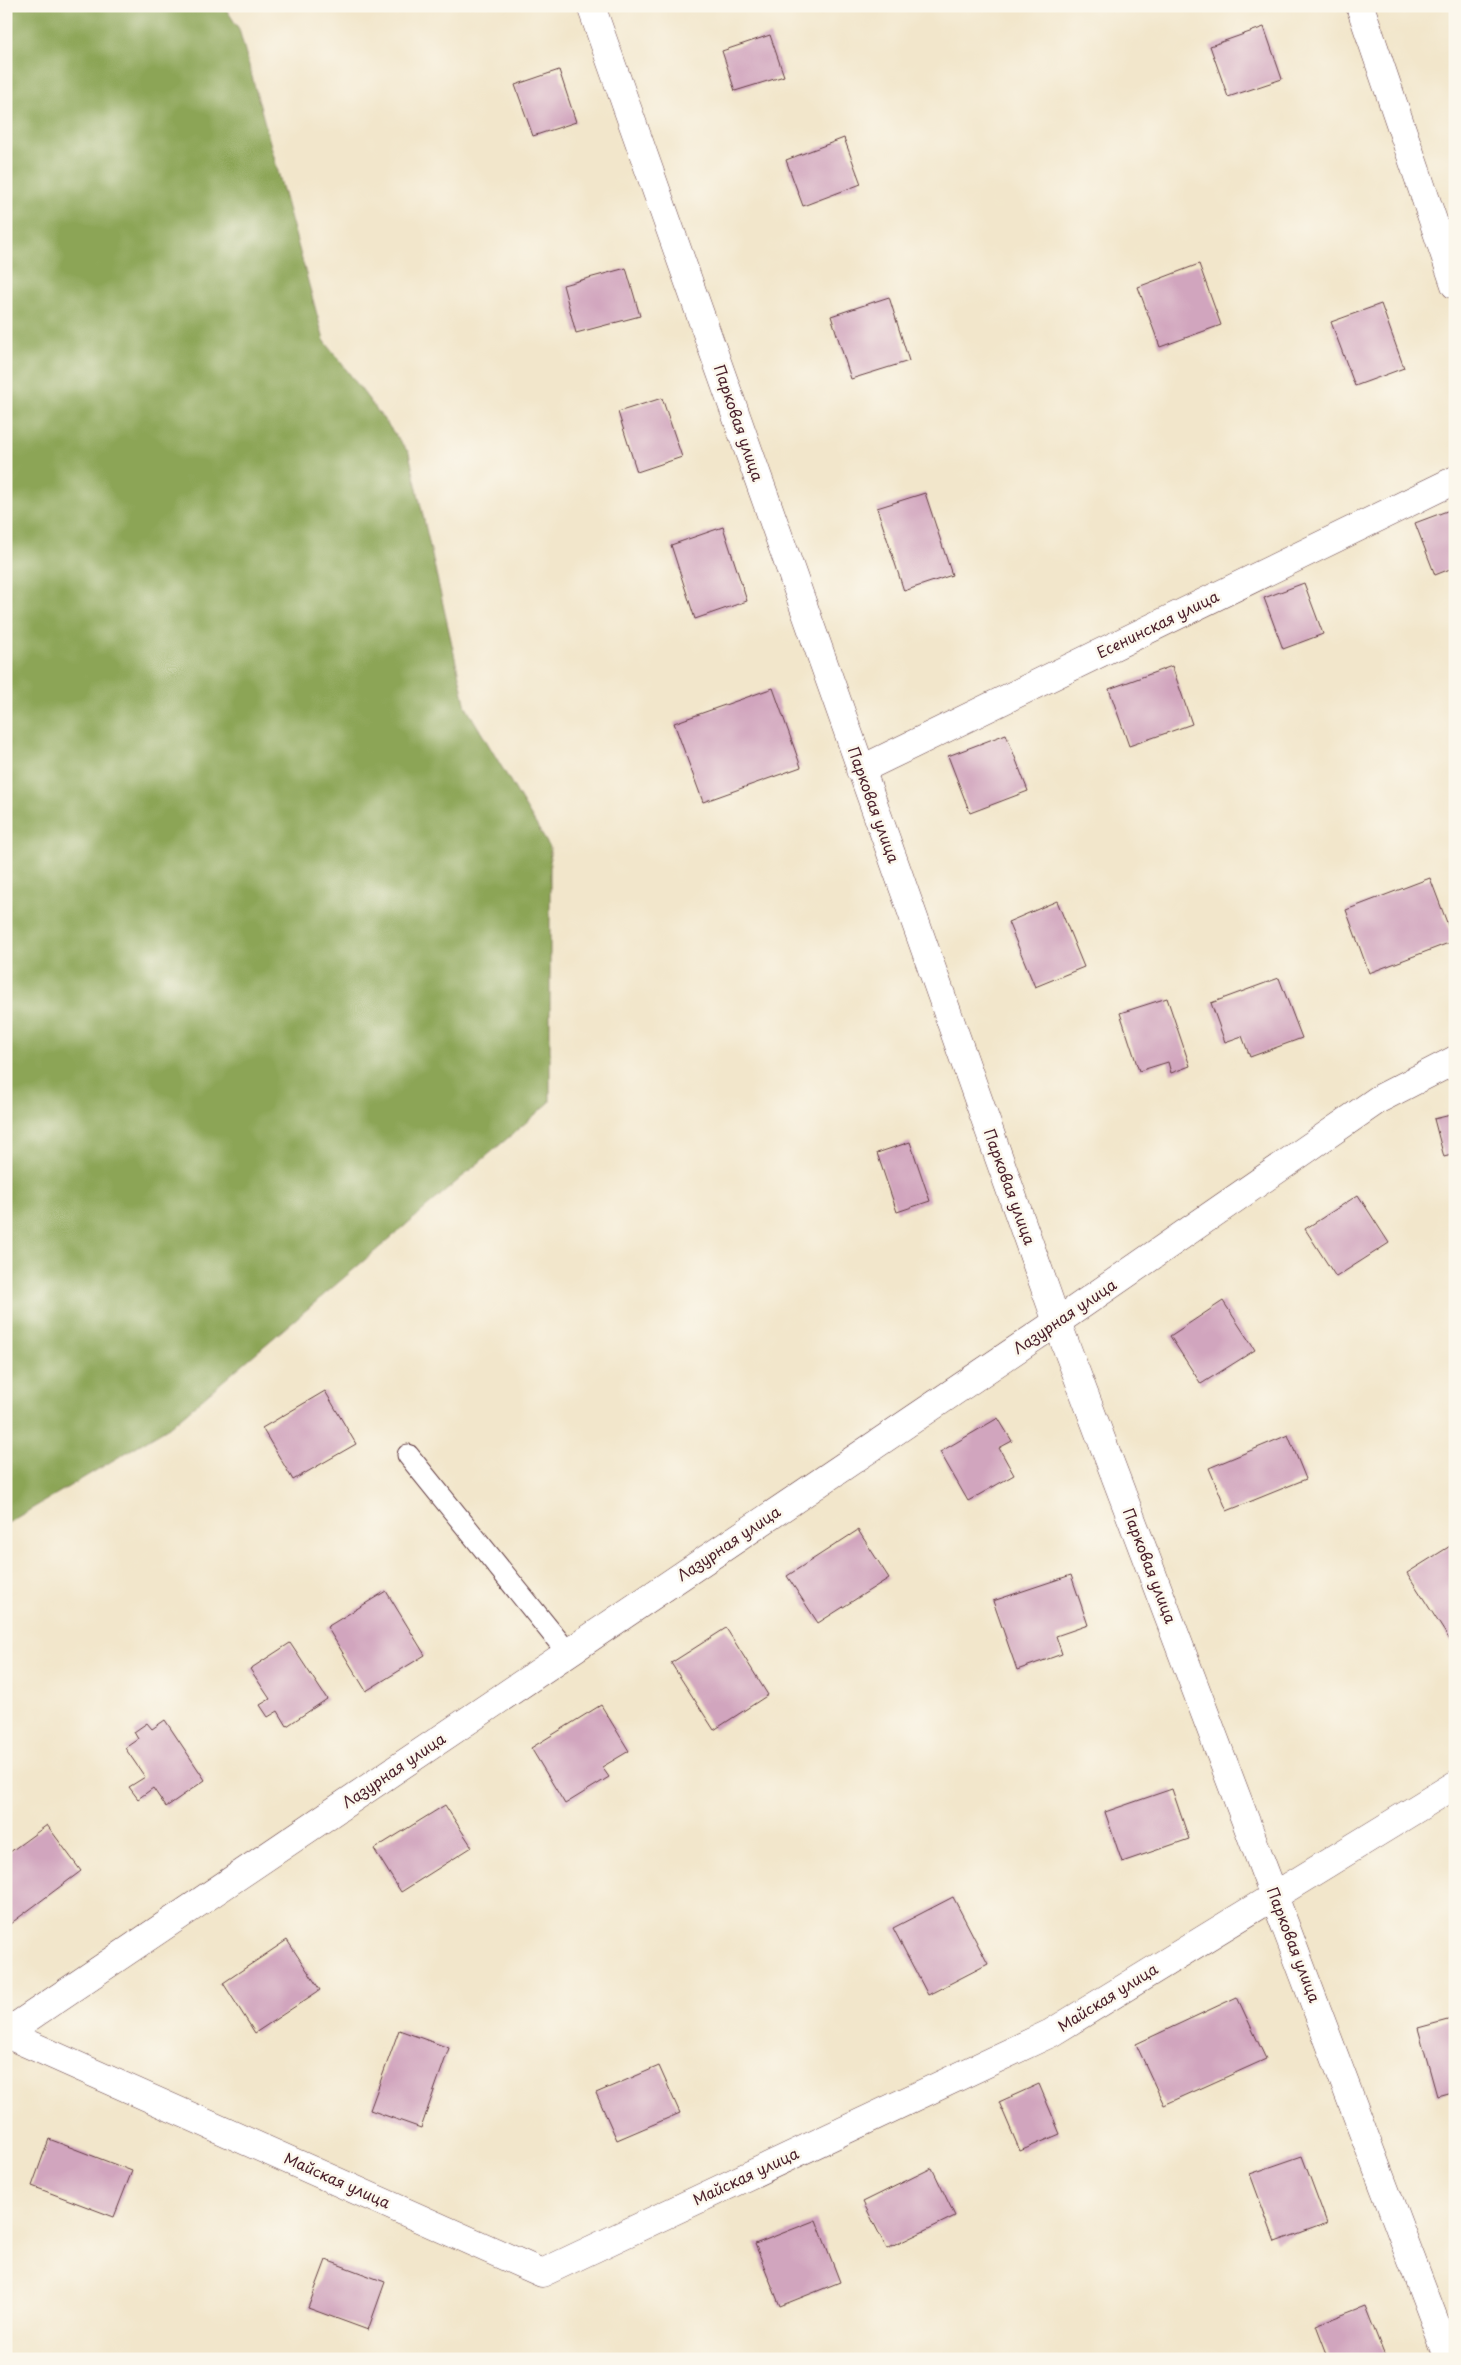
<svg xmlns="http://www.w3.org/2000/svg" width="1461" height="2365" font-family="'Playpen Sans',sans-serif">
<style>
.forest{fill:#8ca556;stroke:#6b6240}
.building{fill:#d1a5be}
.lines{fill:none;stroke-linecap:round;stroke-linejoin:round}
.lane-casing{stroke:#633d43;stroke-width:23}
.street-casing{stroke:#633d43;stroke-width:29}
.lane{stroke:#fff;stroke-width:21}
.street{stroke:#fff;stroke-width:28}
.labels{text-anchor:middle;stroke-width:5;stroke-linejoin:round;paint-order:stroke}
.street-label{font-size:15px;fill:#4a1f2b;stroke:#fbf7ec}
</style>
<rect width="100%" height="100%" fill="#fbf7ec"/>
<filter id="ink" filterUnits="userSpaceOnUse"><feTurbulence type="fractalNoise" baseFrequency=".02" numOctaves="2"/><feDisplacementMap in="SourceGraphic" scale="10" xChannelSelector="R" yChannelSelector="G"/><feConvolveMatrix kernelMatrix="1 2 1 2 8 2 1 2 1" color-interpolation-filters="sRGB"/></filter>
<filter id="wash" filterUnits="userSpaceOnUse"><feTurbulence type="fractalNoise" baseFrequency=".0096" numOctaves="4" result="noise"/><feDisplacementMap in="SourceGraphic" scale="20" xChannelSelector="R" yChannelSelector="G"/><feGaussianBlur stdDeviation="1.12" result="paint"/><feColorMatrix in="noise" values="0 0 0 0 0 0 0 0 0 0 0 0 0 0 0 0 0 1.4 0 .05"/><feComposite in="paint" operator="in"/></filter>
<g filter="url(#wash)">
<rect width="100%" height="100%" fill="#f2e6cb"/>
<path class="forest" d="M6 6H224L239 29 324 340 409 453 466 707 550 848V1102L169 1427 6 1524Z"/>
<g id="blocks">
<path class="building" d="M1264 27 1282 79 1228 97 1210 46Z
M770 35 784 76 735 91 722 51Z
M559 70 576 122 533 136 515 85Z
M844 138 861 184 803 206 786 160Z
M1199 264 1221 325 1160 347 1138 287Z
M626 268 640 316 576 333 563 285Z
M889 297 909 361 851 379 831 316Z
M1381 304 1404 368 1355 386 1331 322Z
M662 398 682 457 637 472 618 412Z
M925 493 952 575 904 591 877 508Z
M1455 508V567L1435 575 1415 523Z
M723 527 747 601 695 619 671 545Z
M1304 583 1323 634 1283 649 1264 598Z
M1172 666 1192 724 1129 746 1109 689Z
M773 688 801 767 703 802 674 723Z
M1006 734 1028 791 970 813 948 756Z
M1430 878 1454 941 1369 973 1346 910Z
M1057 901 1084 967 1035 987 1008 922Z
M1279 978 1302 1038 1250 1057 1242 1036 1225 1042 1211 1003Z
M1167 998 1190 1066 1171 1073 1168 1062 1139 1071 1120 1013Z
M1455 1114V1154L1444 1157 1434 1119Z
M910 1142 930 1201 897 1212 877 1153Z
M1358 1195 1389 1243 1336 1277 1305 1229Z
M1223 1301 1255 1350 1201 1384 1170 1336Z
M325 1391 356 1444 293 1480 262 1428Z
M998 1418 1012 1441 999 1448 1014 1475 968 1501 940 1452Z
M1288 1435 1306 1479 1227 1511 1209 1468Z
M858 1530 889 1578 818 1623 787 1576Z
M1455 1543V1648L1407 1573Z
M1071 1575 1088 1625 1056 1636 1062 1654 1017 1670 993 1601Z
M386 1591 425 1655 366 1691 327 1627Z
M726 1628 768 1695 714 1730 671 1663Z
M290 1643 327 1699 287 1726 278 1711 268 1717 260 1705 270 1699 250 1669Z
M601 1705 629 1751 602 1767 609 1777 565 1804 531 1748Z
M165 1720 205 1780 166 1807 153 1788 138 1799 129 1787 145 1777 125 1748 138 1739 134 1732 147 1723 152 1729Z
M1172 1789 1189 1839 1122 1862 1105 1812Z
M445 1805 472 1847 401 1892 374 1849Z
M47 1825 81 1871 6 1927V1855Z
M953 1897 988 1964 928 1995 893 1928Z
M287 1940 320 1990 255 2033 223 1983Z
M1237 1997 1266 2059 1164 2105 1136 2044Z
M1455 2018V2091L1437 2096 1418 2028Z
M399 2030 449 2048 421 2128 370 2110Z
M659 2066 680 2113 617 2140 596 2093Z
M1039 2084 1060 2134 1020 2151 999 2102Z
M49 2139 132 2171 114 2217 32 2186Z
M1302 2156 1327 2223 1275 2242 1250 2174Z
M932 2168 955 2216 887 2249 863 2202Z
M816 2220 840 2282 780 2306 755 2244Z
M326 2260 385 2282 368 2330 308 2308Z
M1365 2306 1386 2359H1329L1316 2325Z"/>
</g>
</g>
<g filter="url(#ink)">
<use href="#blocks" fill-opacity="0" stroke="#633d43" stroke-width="1"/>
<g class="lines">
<defs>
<path id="lane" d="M408 1455 568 1653"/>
<path id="street" d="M591 6 1057 1322 1449 2359
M1360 6 1455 285
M860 770 1455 480
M6 2033 1057 1322 1379 1099 1455 1060
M6 2034 542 2273 1051 2033 1455 1785"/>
</defs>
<use href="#lane" class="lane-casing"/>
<use href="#street" class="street-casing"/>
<use href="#lane" class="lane"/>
<use href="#street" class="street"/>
</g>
</g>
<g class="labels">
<g class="street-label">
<text transform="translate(738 423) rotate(71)" y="5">Парковая улица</text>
<text transform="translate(1158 625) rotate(-26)" y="5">Есенинская улица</text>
<text transform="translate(873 805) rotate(70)" y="5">Парковая улица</text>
<text transform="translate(1009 1187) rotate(70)" y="5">Парковая улица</text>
<text transform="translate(1065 1317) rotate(-34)" y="5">Лазурная улица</text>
<text transform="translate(729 1544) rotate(-34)" y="5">Лазурная улица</text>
<text transform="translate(1149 1566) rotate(69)" y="5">Парковая улица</text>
<text transform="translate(394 1771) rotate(-34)" y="5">Лазурная улица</text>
<text transform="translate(1293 1945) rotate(69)" y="5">Парковая улица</text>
<text transform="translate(1108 1998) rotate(-32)" y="5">Майская улица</text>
<text transform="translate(746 2177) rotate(-25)" y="5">Майская улица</text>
<text transform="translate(337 2181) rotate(24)" y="5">Майская улица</text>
</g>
</g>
<rect width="1461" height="2365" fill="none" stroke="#fbf7ec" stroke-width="25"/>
</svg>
